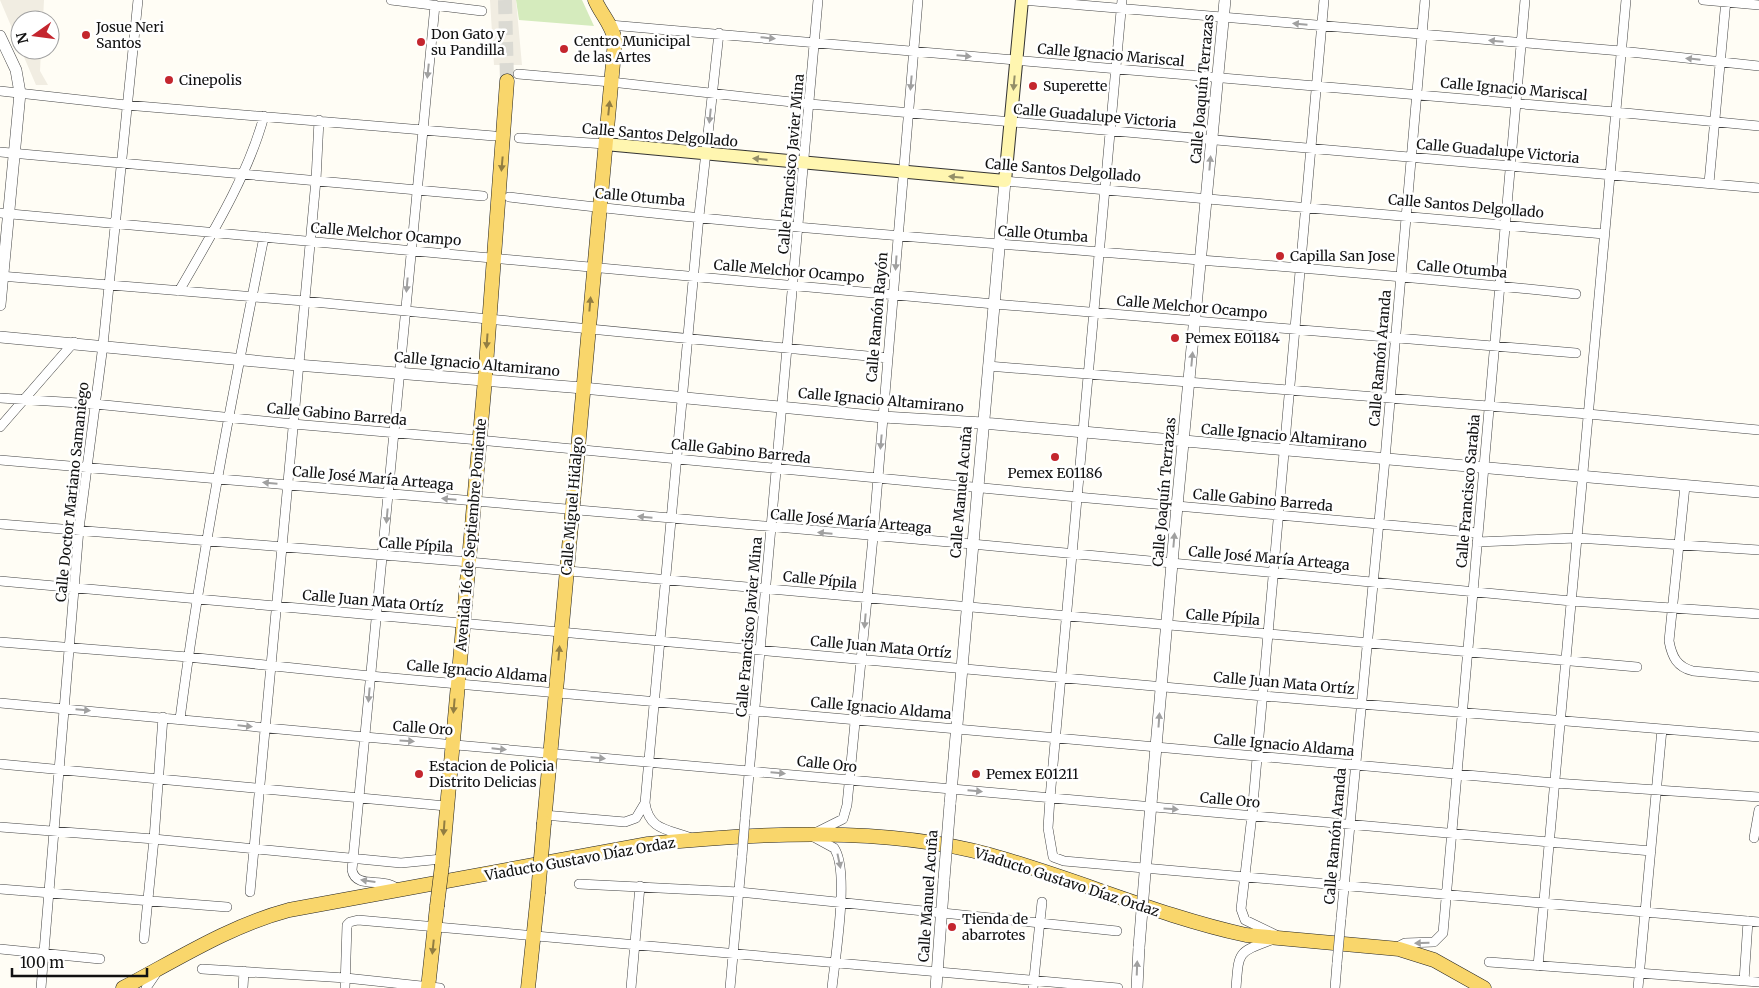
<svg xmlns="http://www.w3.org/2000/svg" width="1759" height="988" font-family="Merriweather,serif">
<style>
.green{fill:#d5ebbd}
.plaza{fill:#f1ede2}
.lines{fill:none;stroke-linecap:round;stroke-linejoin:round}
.primary-tunnel{stroke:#dbdad3;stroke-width:14;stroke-dasharray:14 7;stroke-linecap:butt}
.minor-casing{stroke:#444;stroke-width:10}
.tertiary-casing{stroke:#444;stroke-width:12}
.secondary-casing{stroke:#333;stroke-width:14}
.primary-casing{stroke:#222;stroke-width:15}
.minor{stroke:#fff;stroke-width:9}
.tertiary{stroke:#fff;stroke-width:11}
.secondary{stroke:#fff6b0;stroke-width:12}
.primary{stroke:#f9d66b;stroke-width:14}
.minor-bridge-casing{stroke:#444;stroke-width:10;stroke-linecap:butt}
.tertiary-bridge-casing{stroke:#444;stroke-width:12;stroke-linecap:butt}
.primary-bridge-casing{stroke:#222;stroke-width:15;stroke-linecap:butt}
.minor-bridge{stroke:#fff;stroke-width:9}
.tertiary-bridge{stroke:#fff;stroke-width:11}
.primary-bridge{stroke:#f9d66b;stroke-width:14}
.oneway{fill:#a0a0a0}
.oneway2{fill:#948f68}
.oneway3{fill:#917d42}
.poi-dot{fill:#c4262e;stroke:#fff;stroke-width:2}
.labels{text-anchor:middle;stroke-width:5;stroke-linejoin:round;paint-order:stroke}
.poi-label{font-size:14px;fill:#111;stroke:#fff;text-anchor:start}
.street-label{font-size:14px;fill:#111;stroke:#fff}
</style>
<rect width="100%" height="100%" fill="#fffdf5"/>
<path class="green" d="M516 0H582L594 26 519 20Z"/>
<path class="plaza" d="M0 0H44L43 20H20V47Z
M490 0H516L522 65H494Z
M21 50H41L40 71 48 85H36Z"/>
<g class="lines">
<path class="primary-tunnel" d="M505 0 507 81"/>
<defs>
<path id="minor" d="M391 0 482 11
M1022 0 1621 51 1759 66
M1122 0 1050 798 1048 828 1053 857 1064 861 1759 922
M1703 0 1759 5
M610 25 1615 112 1759 126
M518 74 611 82 810 104 1759 188
M0 91 126 105 494 136
M519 138 605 144
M0 152 483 196
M1005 181 1604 234
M1709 183 1726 0
M509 197C863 240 1221 256 1576 294
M0 213 994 304 1576 353
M0 276 304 301 888 358
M179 291C210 237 248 176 264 116
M988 366 1588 414 1759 430
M0 398 95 404 293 424 479 440 1077 497 1478 533
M0 427 74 342
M0 460 972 544 1571 601 1759 614
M1685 486 1669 641C1672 657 1677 667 1693 671L1759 677
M0 524 469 562 1637 667
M1477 542 1577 538 1759 550
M0 581 1263 696 1759 737
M0 642 188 657 370 676 1555 783 1759 797
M0 703 365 737 1651 851
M180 719C201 557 232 396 264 237
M0 764 446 806
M645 803C649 831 669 829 691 838
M544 815 625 822 636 818 645 803 699 216 719 33
M745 819 818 0
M0 827 154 839 401 863 442 859
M815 833 843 819 847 805 873 537 918 0
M812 836 834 848C850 870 835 958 832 988
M1754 838 1759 810
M579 884 739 892 1117 931
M0 889 227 907
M399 891C387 875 356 891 352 870L435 5
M250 892 316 180 319 120
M1341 919 1385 459 1425 0
M1276 935 1245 920 1241 909 1252 815 1324 0
M144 939 154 839 163 717
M0 949 100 959
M1399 949 1401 945 1405 943 1434 942 1443 933 1525 0
M1489 962 1759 982
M1538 966 1626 0
M202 969 346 978 440 988
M1744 981 1748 921
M41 988 79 529 103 345 138 0
M146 988 157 972
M243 988 244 971
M345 988 347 925 350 922 358 920 1118 988
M631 988 640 886
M730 988 742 856
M1033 988 1042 902
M1236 988C1239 951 1237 953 1271 940
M1335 988 1337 963
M1638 988 1662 729"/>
<path id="tertiary" d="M0 36 16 70 20 93 0 305
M0 337 297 365 583 388 883 417 983 423 1759 492
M950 804 1005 181
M1145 873 1177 506 1225 0
M936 988 944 879
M1137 988 1139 947"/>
<path id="secondary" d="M605 144 1005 181 1022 0"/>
<path id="primary" d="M544 823 615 41C613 26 601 14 595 0
M442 865 485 379 507 81
M123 988C178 959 229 926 289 910L648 844C755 833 886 826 990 855 1077 879 1159 916 1246 935L1399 949 1434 960 1484 988
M428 988 437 906
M528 988 538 893"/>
</defs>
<use href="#minor" class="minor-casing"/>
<use href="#tertiary" class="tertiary-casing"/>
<use href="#secondary" class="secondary-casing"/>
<use href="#primary" class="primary-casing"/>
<use href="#minor" class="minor"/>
<use href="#tertiary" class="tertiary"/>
<use href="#secondary" class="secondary"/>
<use href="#primary" class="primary"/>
<defs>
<path id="minor-bridge" d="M742 856 745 819
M1337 963 1341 919"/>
<path id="tertiary-bridge" d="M944 879 950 804
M1139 947 1145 873"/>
<path id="primary-bridge" d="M538 893 544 823
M437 906 442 865"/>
</defs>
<use href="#minor-bridge" class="minor-bridge-casing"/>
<use href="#tertiary-bridge" class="tertiary-bridge-casing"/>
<use href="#primary-bridge" class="primary-bridge-casing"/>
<use href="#minor-bridge" class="minor-bridge"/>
<use href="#tertiary-bridge" class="tertiary-bridge"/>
<use href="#primary-bridge" class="primary-bridge"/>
</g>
<defs><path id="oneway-solid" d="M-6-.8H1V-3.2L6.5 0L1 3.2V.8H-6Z" transform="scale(1.25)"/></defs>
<g class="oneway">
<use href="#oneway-solid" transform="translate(1300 24) rotate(-175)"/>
<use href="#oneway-solid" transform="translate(768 38) rotate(6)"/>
<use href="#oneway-solid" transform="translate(1496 41) rotate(-175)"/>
<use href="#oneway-solid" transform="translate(964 56) rotate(5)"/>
<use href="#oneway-solid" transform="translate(1693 59) rotate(-174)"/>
<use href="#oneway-solid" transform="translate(428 71) rotate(96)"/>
<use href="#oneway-solid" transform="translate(911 83) rotate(95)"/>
<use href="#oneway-solid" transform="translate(710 116) rotate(96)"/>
<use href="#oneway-solid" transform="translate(1210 163) rotate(-85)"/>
<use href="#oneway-solid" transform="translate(896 263) rotate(94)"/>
<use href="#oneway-solid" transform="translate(407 285) rotate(95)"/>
<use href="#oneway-solid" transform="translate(1192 359) rotate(-85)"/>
<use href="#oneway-solid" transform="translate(881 442) rotate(95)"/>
<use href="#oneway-solid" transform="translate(270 483) rotate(-175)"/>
<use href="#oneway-solid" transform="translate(449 499) rotate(-175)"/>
<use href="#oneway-solid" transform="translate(387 516) rotate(95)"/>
<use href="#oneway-solid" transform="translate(645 517) rotate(-175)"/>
<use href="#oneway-solid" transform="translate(825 533) rotate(-175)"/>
<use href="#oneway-solid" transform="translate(1174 540) rotate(-85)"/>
<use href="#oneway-solid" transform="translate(865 621) rotate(95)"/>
<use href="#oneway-solid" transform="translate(369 695) rotate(95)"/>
<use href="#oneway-solid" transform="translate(83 710) rotate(5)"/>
<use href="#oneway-solid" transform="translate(1159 720) rotate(-86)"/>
<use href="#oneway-solid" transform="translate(245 726) rotate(6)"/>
<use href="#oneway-solid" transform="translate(407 741) rotate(4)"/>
<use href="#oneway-solid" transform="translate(499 749) rotate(6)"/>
<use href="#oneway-solid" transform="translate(598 758) rotate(5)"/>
<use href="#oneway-solid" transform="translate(778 773) rotate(5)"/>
<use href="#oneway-solid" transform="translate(975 791) rotate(5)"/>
<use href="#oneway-solid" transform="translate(1171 809) rotate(4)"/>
<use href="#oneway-solid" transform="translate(839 861) rotate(78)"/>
<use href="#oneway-solid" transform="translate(368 881) rotate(-172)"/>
<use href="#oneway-solid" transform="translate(1422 943) rotate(178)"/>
<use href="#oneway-solid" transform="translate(1137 968) rotate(-88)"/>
</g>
<g class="oneway2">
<use href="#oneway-solid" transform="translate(1014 83) rotate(95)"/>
<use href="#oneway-solid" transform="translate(760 159) rotate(-174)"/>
<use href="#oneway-solid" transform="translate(956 177) rotate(-175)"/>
</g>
<g class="oneway3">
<use href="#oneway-solid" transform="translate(609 108) rotate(-84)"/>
<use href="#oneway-solid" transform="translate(502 164) rotate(95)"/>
<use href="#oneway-solid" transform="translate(590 304) rotate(-85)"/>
<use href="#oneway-solid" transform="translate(487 341) rotate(94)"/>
<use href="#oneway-solid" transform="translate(559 653) rotate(-85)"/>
<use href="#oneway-solid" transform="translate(454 706) rotate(95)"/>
<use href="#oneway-solid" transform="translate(444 828) rotate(94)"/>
<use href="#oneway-solid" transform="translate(433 947) rotate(96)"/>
</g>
<g class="poi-dot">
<circle cx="86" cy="35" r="5"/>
<circle cx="421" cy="42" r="5"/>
<circle cx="564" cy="49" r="5"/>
<circle cx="169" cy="80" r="5"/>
<circle cx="1033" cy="86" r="5"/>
<circle cx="1280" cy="256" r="5"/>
<circle cx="1175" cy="338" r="5"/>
<circle cx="1055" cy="457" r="5"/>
<circle cx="419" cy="774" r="5"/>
<circle cx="976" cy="774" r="5"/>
<circle cx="952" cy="927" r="5"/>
</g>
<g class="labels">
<g class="poi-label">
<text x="96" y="32">Josue Neri<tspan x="96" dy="16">Santos</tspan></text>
<text x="431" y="39">Don Gato y<tspan x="431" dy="16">su Pandilla</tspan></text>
<text x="574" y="46">Centro Municipal<tspan x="574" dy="16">de las Artes</tspan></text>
<text x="179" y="85">Cinepolis</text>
<text x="1043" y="91">Superette</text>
<text x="1290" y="261">Capilla San Jose</text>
<text x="1185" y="343">Pemex E01184</text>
<text x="1055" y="478" text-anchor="middle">Pemex E01186</text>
<text x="429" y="771">Estacion de Policia<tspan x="429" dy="16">Distrito Delicias</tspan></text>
<text x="986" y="779">Pemex E01211</text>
<text x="962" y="924">Tienda de<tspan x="962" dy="16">abarrotes</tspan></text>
</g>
<g class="street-label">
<text transform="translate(1111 55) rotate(5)" y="5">Calle Ignacio Mariscal</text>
<text transform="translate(1202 89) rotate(-85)" y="5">Calle Joaquín Terrazas</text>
<text transform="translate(1514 89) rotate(5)" y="5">Calle Ignacio Mariscal</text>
<text transform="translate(1095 116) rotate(5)" y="5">Calle Guadalupe Victoria</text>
<text transform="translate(660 135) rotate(5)" y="5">Calle Santos Delgollado</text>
<text transform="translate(1498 151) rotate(5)" y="5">Calle Guadalupe Victoria</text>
<text transform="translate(791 164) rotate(-85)" y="5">Calle Francisco Javier Mina</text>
<text transform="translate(1063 170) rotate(5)" y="5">Calle Santos Delgollado</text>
<text transform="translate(640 197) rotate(5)" y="5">Calle Otumba</text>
<text transform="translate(1466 206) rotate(5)" y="5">Calle Santos Delgollado</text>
<text transform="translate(386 234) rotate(5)" y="5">Calle Melchor Ocampo</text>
<text transform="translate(1043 234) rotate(4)" y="5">Calle Otumba</text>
<text transform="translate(1462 269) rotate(5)" y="5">Calle Otumba</text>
<text transform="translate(789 271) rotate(5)" y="5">Calle Melchor Ocampo</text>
<text transform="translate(1192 307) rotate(5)" y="5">Calle Melchor Ocampo</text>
<text transform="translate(877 317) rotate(-85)" y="5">Calle Ramón Rayón</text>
<text transform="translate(1380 358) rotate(-85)" y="5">Calle Ramón Aranda</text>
<text transform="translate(477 364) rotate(5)" y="5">Calle Ignacio Altamirano</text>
<text transform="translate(881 400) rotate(5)" y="5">Calle Ignacio Altamirano</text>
<text transform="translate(337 414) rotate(5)" y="5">Calle Gabino Barreda</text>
<text transform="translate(1284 436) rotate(5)" y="5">Calle Ignacio Altamirano</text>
<text transform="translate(741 451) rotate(6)" y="5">Calle Gabino Barreda</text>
<text transform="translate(373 478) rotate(5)" y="5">Calle José María Arteaga</text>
<text transform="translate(1468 491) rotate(-85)" y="5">Calle Francisco Sarabia</text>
<text transform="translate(72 492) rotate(-84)" y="5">Calle Doctor Mariano Samaniego</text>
<text transform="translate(961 492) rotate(-85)" y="5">Calle Manuel Acuña</text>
<text transform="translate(1164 492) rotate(-85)" y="5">Calle Joaquín Terrazas</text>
<text transform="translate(1263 500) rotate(5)" y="5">Calle Gabino Barreda</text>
<text transform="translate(572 506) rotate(-85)" y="5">Calle Miguel Hidalgo</text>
<text transform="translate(851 521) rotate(5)" y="5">Calle José María Arteaga</text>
<text transform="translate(471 535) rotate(-85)" y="5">Avenida 16 de Septiembre Poniente</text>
<text transform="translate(416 545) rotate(4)" y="5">Calle Pípila</text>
<text transform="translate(1269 558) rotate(5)" y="5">Calle José María Arteaga</text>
<text transform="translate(820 580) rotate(6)" y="5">Calle Pípila</text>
<text transform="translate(373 601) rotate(5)" y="5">Calle Juan Mata Ortíz</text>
<text transform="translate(1223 617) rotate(5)" y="5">Calle Pípila</text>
<text transform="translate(749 627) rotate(-85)" y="5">Calle Francisco Javier Mina</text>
<text transform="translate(881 647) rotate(5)" y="5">Calle Juan Mata Ortíz</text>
<text transform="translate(477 671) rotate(5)" y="5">Calle Ignacio Aldama</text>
<text transform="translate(1284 683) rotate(5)" y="5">Calle Juan Mata Ortíz</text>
<text transform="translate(881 708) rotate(5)" y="5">Calle Ignacio Aldama</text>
<text transform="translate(423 728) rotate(4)" y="5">Calle Oro</text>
<text transform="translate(1284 745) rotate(5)" y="5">Calle Ignacio Aldama</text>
<text transform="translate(827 764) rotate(6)" y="5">Calle Oro</text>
<text transform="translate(1230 800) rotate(5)" y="5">Calle Oro</text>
<text transform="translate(1335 836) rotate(-85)" y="5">Calle Ramón Aranda</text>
<text transform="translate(580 859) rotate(-10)" y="5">Viaducto Gustavo Díaz Ordaz</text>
<text transform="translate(1067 882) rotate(18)" y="5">Viaducto Gustavo Díaz Ordaz</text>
<text transform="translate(928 896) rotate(-86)" y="5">Calle Manuel Acuña</text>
</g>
</g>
<g transform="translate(35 35) rotate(256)"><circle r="24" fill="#ffffff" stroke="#a0a0a0"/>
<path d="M0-4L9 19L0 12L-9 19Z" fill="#c4262e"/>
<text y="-8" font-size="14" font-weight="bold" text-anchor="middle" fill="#111111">N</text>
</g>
<path d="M12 968v8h135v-8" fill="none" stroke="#111111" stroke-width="2.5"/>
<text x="20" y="968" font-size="15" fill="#111111" stroke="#ffffff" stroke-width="4" paint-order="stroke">100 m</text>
</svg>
